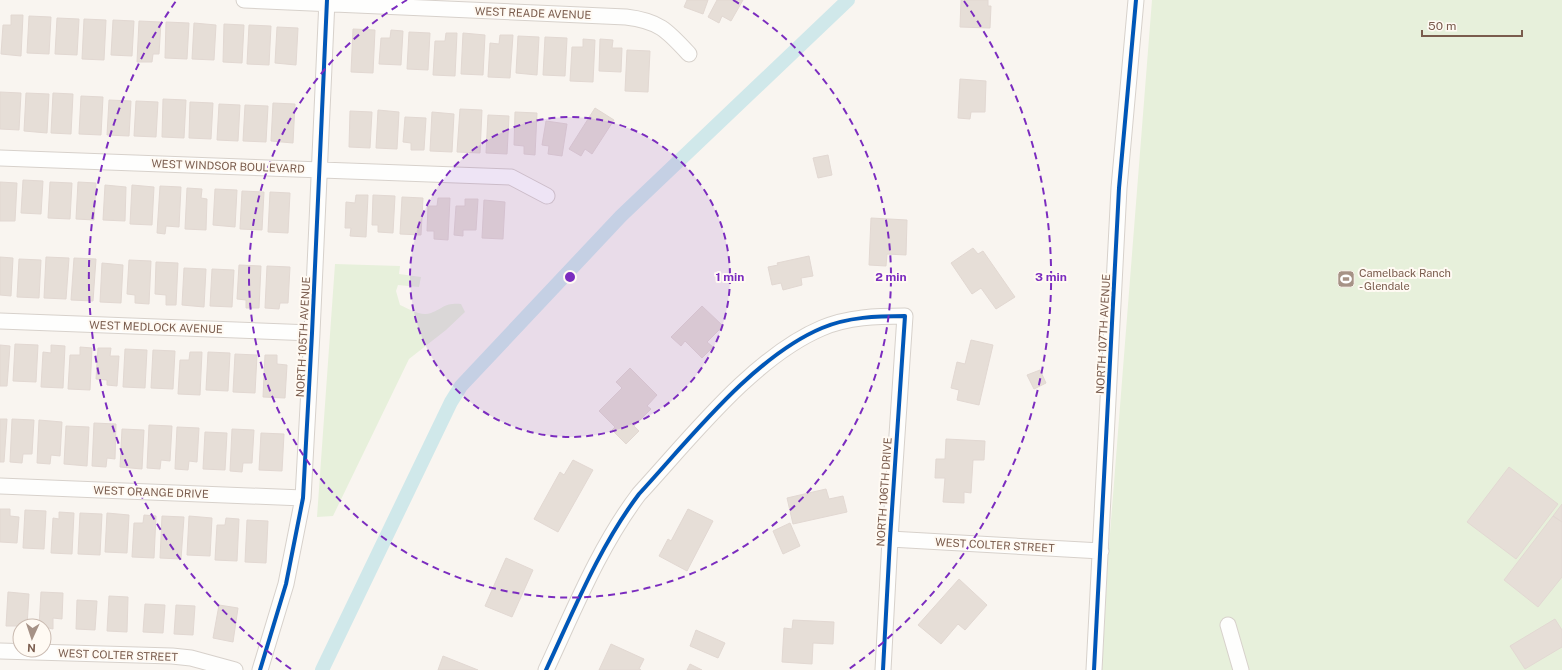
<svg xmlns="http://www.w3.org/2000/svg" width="1562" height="670" font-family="'Public Sans',sans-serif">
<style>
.green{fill:#e7f0db}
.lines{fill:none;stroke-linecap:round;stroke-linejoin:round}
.canal{stroke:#d0e8ea;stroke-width:14}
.building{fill:#e6ded7;stroke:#e2d8d2}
.minor-casing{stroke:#d7d1cb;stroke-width:17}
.minor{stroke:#fefefd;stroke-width:15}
.cycleway-casing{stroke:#fffaf3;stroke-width:6}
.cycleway{stroke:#0057b8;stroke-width:4}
.ring{fill:none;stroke:#7b2cbf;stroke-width:2;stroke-dasharray:7 5}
.labels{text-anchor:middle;stroke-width:4;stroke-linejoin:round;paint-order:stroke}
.street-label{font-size:11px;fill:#7a5c4d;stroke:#fffaf3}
.poi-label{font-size:11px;fill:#7a5c4d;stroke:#fffaf3;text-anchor:start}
.centre{fill:#7b2cbf;stroke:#fffaf3;stroke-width:2}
.ring-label{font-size:12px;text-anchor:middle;font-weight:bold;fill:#7b2cbf;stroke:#fffaf3;stroke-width:4;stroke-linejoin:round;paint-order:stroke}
</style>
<rect width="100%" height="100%" fill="#f9f5f0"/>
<path class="green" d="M1152 0H1562V670H1102L1108 559Z
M335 264 400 266 399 274 421 277 419 287 398 285 396 291 400 305C409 309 421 317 431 313 445 308 443 303 461 304L465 312 446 330 409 359 333 516 317 517Z"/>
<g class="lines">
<path class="canal" d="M322 670 451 402 461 386 621 216 848 0"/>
</g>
<path class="building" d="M687 0H708L703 14 684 7Z
M717 0H743L731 21 722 16 719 23 708 17Z
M961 0H988V6H991L990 28 960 27Z
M11 15H23L21 56 1 54 3 25H11Z
M29 16 51 17 49 54 27 53Z
M57 18 79 19 77 55 55 54Z
M84 19 106 20 104 60 82 59Z
M113 20 134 21 132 56 111 55Z
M139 21 161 22 159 54H153L152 62H137Z
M166 22 189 23 187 59 165 58Z
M194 23 216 25 214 60 192 59Z
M224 24 244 25 242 63 223 62Z
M249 25 271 26 269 65 247 64Z
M277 27 298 28 296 65 275 63Z
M353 29 375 30 373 73 351 72Z
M391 30 403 31 401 65 379 64 381 38H390Z
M409 32 430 33 428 70 407 69Z
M446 33H457L455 76 433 75 435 41H445Z
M463 33 485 35 483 75 461 74Z
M500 35H513L510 78 488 77 490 43 499 44Z
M518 36 539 37 537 75 516 73Z
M545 37 567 38 565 76 543 75Z
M583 39 595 40 593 82 570 81 572 47H583Z
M600 39 613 40 612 48H622L621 72 599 71Z
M627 50 650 51 648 92 625 91Z
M960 79 986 81 985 112H971L970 119 958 118Z
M0 92 21 93 19 130 0 129Z
M26 93 49 94 47 133 24 131Z
M53 93 73 94 71 134 51 133Z
M81 96 103 97 101 135 79 134Z
M163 99 186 100 184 138 162 137Z
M109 100 131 101 129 136 107 135Z
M136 101 158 102 156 137 134 136Z
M190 102 213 103 211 139 189 138Z
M273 103 295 104 293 143 271 141Z
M219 104 240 105 238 141 217 140Z
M245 105 268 106 266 142 243 141Z
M595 108 614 120 592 154 585 149 581 156 569 149Z
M460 109 482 110 480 153 457 152Z
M378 110 399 112 397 149 376 148Z
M350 111 372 112 370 148 349 147Z
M432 112 454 114 452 152 430 151Z
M515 112 537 113 535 155 524 154V146L514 145Z
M488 115 509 116 507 154 486 153Z
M405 117 426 118 424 150H411V143L403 142Z
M546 121 567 124 562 156 548 154 549 146 542 145Z
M828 155 832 175 818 178 813 158Z
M23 180 43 181 41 214 21 213Z
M0 182 17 183 15 221H0Z
M50 182 72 183 70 219 48 218Z
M78 182 96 183 94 220 76 219Z
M105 185 126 187 125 221 103 220Z
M132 185 154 187 152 225 130 224Z
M160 186 181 187 179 227 166 226 165 234 157 233Z
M187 188 202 189 201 198 207 199 206 230 185 229Z
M215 189 237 190 235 227 213 225Z
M242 191 264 192 262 230 240 229Z
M270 192 290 193 288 233 268 232Z
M356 195H368L366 237 350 236 351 228H345L346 202 355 203Z
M373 195 395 196 393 233 378 232V225H372Z
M402 197 423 198 421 235 400 234Z
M438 198H450L448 240 434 239V231H427L428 206H437Z
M465 199H478L476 230H463V236L454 235 456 206H465Z
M484 200 505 202 503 239 482 238Z
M871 218 907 220 906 255 887 254 886 266 869 265Z
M973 248 978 254 983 251 1015 297 996 309 981 288 972 294 951 263Z
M809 256 813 276 801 278 802 285 783 290 781 283 772 285 768 267 778 265 777 263Z
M0 257 13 258 11 296 0 295Z
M46 257 69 258 66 299 44 298Z
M74 258 96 259 93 301 71 300Z
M19 259 41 260 39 298 17 297Z
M129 260 151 261 149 304 135 303V295L127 294Z
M156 262 178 263 176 305H166V295L155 294Z
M102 263 123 265 121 303 100 302Z
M239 265 261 266 259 308H246V300L237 299Z
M267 266 290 267 288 303H280L279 309 265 308Z
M184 268 206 269 204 307 182 305Z
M212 269 234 270 232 307 210 306Z
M702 306 723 326 707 342 713 347 702 358 685 341 681 346 671 337Z
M971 340 993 345 979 405 957 400 959 390 951 388 957 362 965 364Z
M15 344 38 345 36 382 13 381Z
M0 345 10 346 7 386H0Z
M51 345 65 346 63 388 41 387 43 352 51 353Z
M80 347 92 348 90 390 68 389 70 355H80Z
M98 348H111L110 356H119L117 386 107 385V380L96 379Z
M125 349 147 350 145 388 123 387Z
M153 350 175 351 173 389 151 388Z
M190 352H202L200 395 178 394 180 360H189Z
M208 352 230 353 228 391 206 390Z
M235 354 257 355 255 393 233 392Z
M265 355H277V364L287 365 285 398 263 397Z
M630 368 657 395 647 406 651 409 634 426 639 431 626 444 612 430 615 427 599 411 622 388 616 382Z
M1040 370 1046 383 1034 389 1027 375Z
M0 419H7L4 462H0Z
M12 419 34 420 32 454H23L22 463 10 462Z
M39 420 62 422 60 456 51 455 50 464 37 463Z
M94 423 116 424 115 459 107 458 106 467 92 466Z
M149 425 172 426 170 461 161 460 160 469 147 468Z
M66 426 89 427 87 466 64 464Z
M177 427 199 428 197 462 189 461 188 470 175 469Z
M122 429 144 430 142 469 120 467Z
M232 429 254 430 252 463H243L242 472 230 471Z
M205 432 227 433 225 470 203 469Z
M261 433 284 434 282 471 259 470Z
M946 439 985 441 984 460H973L971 493 964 492V503L943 502 945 478H935L936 459H945Z
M573 460 593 470 558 532 534 519 560 472 564 475Z
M1509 467 1558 504 1516 559 1467 522Z
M826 489 829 499 843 496 847 512 793 524 787 498Z
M1562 504V522L1553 516Z
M0 509H10V516L19 517 17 543 0 542Z
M688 509 713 521 687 571 659 556 668 539 671 541Z
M25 510 46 511 44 549 23 548Z
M59 512 74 513 72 554 51 553 53 518 59 519Z
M80 513 102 514 100 555 78 554Z
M107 513 129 515 127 553 105 552Z
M144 515 156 516 154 558 132 557 134 523H143Z
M162 516 184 517 181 559 160 558Z
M189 516 212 518 210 556 187 555Z
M1553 516 1562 522V577L1538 607 1504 580Z
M226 518 239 519 237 561 215 560 217 525H225Z
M247 520 268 521 266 563 245 562Z
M790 523 800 546 783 554 773 531Z
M506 558 533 570 512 617 485 606Z
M959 579 987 605 965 630 958 624 941 644 918 625Z
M8 592 29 594 27 626H6Z
M41 592 63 593 62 619 53 618V629L39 626Z
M109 596 128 597 127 632 107 631Z
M77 600 97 601 95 630 76 629Z
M145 604 165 605 163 633 143 632Z
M176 605 195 606 193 635 174 634Z
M219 605 238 608 233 642 213 638Z
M1555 619 1562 630V647L1525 669 1510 646Z
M793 620 834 622 833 644 813 643 812 664 782 662 784 628 792 629Z
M696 630 725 643 718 658 690 646Z
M611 644 644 659 639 669 641 670H599Z
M443 656 478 670H438Z
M690 664 702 670H687Z"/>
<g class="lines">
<defs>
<path id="minor" d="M244 0 626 17C659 21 667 30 689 54
M0 158 511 177 547 196
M0 321 312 333
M0 486 303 498
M890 539 1101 551
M1228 625 1241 670
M0 651 172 656 191 658 235 670
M260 670 286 584 303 498 312 333 327 0
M546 670C574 610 599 547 639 494 689 440 753 357 822 328 848 317 877 316 905 316L890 539 883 670
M1094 670 1119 188 1136 0"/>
</defs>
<use href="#minor" class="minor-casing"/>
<use href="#minor" class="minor"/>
<defs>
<path id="cycleway" d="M260 670 286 584 303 498 312 333 327 0
M546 670C574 610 599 547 639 494 689 440 753 357 822 328 848 317 877 316 905 316L890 539 883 670
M1094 670 1119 188 1136 0"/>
</defs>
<use href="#cycleway" class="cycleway-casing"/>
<use href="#cycleway" class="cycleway"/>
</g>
<circle cx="570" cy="277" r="160" fill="#7b2cbf" fill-opacity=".12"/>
<g class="ring">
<circle cx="570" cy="277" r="160"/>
<path d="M733 0A321 321 0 1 1 407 0"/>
<path d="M291 669A481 481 0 0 1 176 1M964 1A481 481 0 0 1 849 669"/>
</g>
<defs>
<symbol id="stadium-square" viewBox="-11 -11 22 22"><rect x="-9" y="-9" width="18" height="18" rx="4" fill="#a69286" stroke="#fffaf3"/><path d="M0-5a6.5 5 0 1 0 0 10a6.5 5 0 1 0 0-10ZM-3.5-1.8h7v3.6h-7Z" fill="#fff"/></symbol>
</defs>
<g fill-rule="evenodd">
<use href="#stadium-square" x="1336" y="269" width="20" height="20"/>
</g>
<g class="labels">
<g class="street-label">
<text transform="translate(533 13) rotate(2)" y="4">WEST READE AVENUE</text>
<text transform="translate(228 166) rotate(2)" y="4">WEST WINDSOR BOULEVARD</text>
<text transform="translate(156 327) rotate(2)" y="4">WEST MEDLOCK AVENUE</text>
<text transform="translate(1103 334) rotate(-87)" y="4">NORTH 107TH AVENUE</text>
<text transform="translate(303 337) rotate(-87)" y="4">NORTH 105TH AVENUE</text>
<text transform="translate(151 492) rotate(2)" y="4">WEST ORANGE DRIVE</text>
<text transform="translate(884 492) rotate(-86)" y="4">NORTH 106TH DRIVE</text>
<text transform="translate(995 545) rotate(3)" y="4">WEST COLTER STREET</text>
<text transform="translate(118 655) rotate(2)" y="4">WEST COLTER STREET</text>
</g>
<g class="poi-label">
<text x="1359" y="277">Camelback Ranch<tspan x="1359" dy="13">- Glendale</tspan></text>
</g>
</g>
<circle cx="570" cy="277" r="6" class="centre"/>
<g class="ring-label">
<text x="730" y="281">1 min</text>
<text x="891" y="281">2 min</text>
<text x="1051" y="281">3 min</text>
</g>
<g transform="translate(32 638) rotate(183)"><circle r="19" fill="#fffaf3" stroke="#cabbb1"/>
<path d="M0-3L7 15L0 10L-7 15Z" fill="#a69286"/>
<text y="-6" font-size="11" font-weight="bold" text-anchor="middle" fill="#7a5c4d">N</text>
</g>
<path d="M1422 30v6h100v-6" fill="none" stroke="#7a5c4d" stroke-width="2"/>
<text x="1428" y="30" font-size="12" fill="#7a5c4d" stroke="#fffaf3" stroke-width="3" paint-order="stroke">50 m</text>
</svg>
